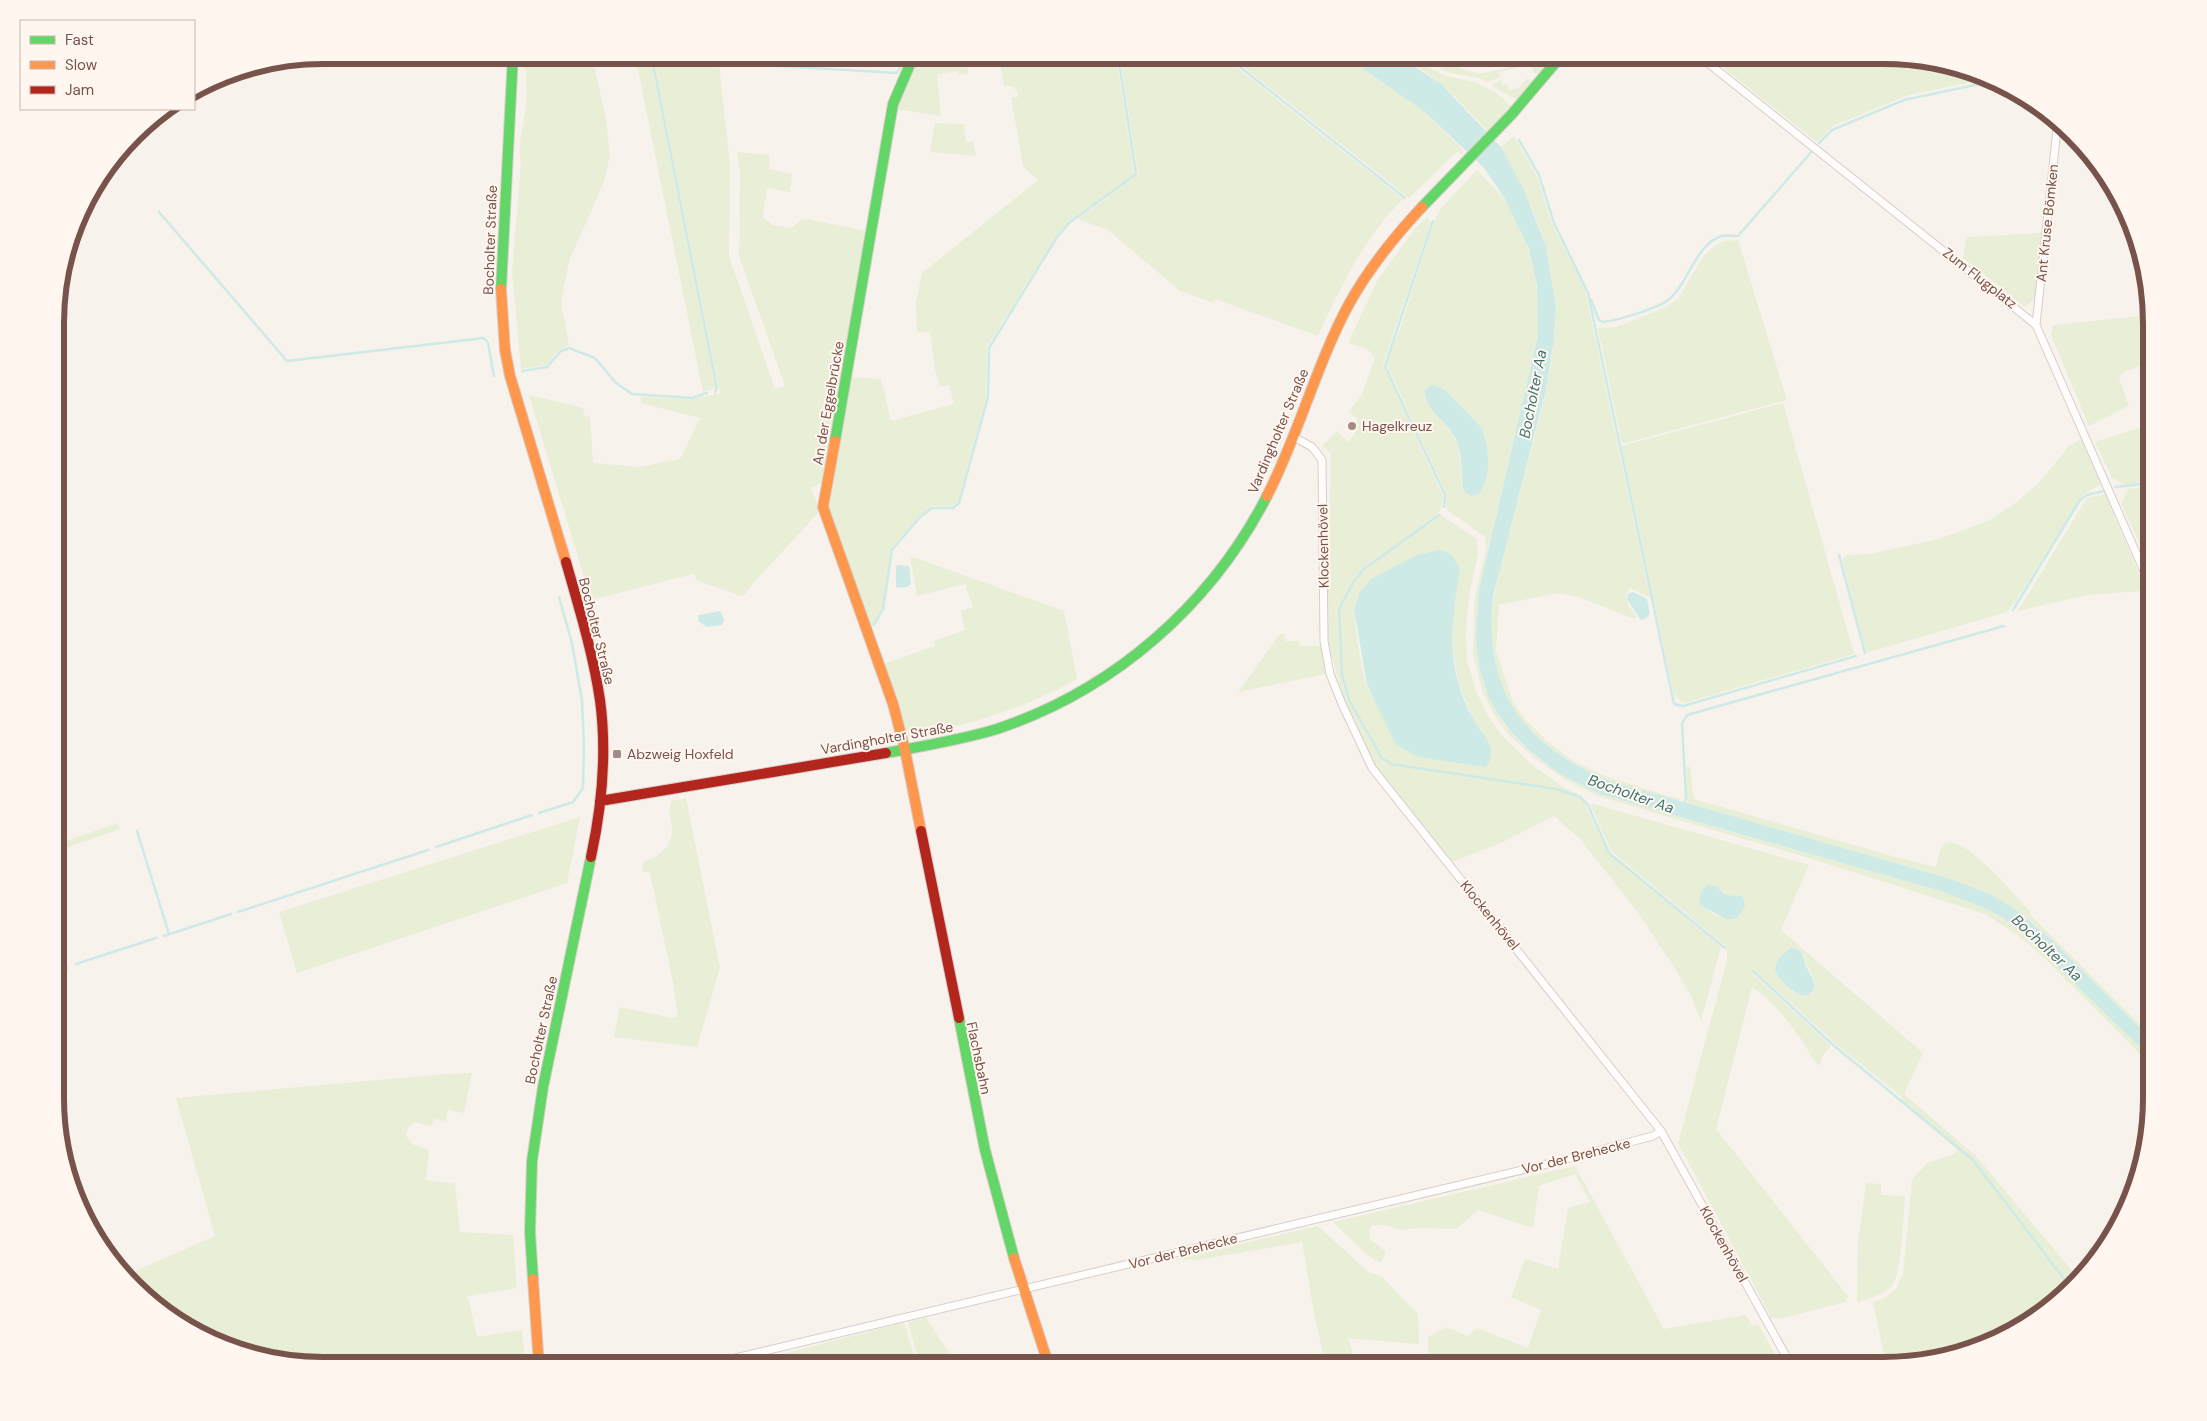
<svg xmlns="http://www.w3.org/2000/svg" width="2207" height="1421" font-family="'DM Sans',sans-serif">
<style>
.green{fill:#e9eed7;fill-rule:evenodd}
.water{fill:#cdeae7}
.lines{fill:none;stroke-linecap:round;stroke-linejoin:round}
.stream{stroke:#cdeae7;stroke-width:2.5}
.street-casing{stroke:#d7cdca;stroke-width:9}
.fast-casing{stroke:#d9cecb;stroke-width:12}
.slow-casing{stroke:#d9cecb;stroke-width:12}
.jam-casing{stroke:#d9cecb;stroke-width:12}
.street{stroke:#fefdfc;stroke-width:7}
.fast{stroke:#63d668;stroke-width:10}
.slow{stroke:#ff974d;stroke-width:10}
.jam{stroke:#b3261e;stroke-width:10}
.poi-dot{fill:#a58b84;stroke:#fff6ef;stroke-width:2}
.labels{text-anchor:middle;stroke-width:4;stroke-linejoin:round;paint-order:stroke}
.street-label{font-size:14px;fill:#78534b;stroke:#fff6ef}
.poi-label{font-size:14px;fill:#78534b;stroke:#fff6ef;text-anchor:start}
.water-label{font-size:15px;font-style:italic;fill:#3b7574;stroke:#fff6ef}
.rim{fill:none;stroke:#78534b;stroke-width:6}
</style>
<rect width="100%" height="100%" fill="#f8f2ed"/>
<path class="green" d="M525 55H589L593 61 606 120 610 155 604 182 569 261 561 303 569 345 559 350 546 365 521 369 512 272 521 163C517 143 524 125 526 106 528 89 525 72 525 55Z
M635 55H719V62L651 61 716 388 703 392Z
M919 55H1116L1134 174 1068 222 1056 236 987 347 986 398 958 502 952 506H932L919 516 891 549 882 608 871 629 829 508 851 377 881 379 891 421 954 404 949 385 940 387 935 369 930 332H917L916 303 922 273 1038 180 1023 166 1011 98 1018 97 1017 91 1012 86H1004L999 59 967 63 968 74 959 75 958 71 937 74 941 116 896 109 905 83Z
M1120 55H1221L1403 199C1368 233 1337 291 1318 336L1215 299 1214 303 1180 291 1108 230 1078 219 1138 174Z
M1229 55H1344L1426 113 1464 151 1462 155 1458 151 1409 198Z
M1391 55H1408L1445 76 1474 82 1495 92 1512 107 1488 131C1459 102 1431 67 1391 55Z
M1417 55C1438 55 1456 69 1477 73 1487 75 1529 61 1542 57L1544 55H1556L1542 74 1534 73 1531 65 1499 72 1500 77 1487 82 1478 78 1447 72Z
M1707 55H1885L1970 69 1989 78 1906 96 1833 126 1817 142Z
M719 63 730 166 729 256 775 389 785 386 739 256 740 170 737 152 770 155 769 169 792 174 790 192 767 188 763 217 773 225 792 228 800 220 806 219 867 231 823 483 811 488 820 511 757 579 744 595 741 596 698 581 693 574 591 600 529 395 584 408 583 415 590 417 593 463 639 467 680 459 700 418 641 403V397L692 399 720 393 654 64Z
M1526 79 1532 80 1533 85 1519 101 1491 85 1501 80 1502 85 1507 84 1509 90 1519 88Z
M935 123 964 124 966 142 973 141 976 156 930 152Z
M1514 136 1537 176 1552 224 1585 290 1650 598 1630 588C1623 601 1628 606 1637 617L1633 619 1580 597 1556 593 1499 605 1496 651 1513 702 1524 718 1547 741 1575 762 1608 777 1674 798H1681V800H1672C1647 792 1618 787 1595 775 1559 757 1522 731 1504 694 1477 636 1499 573 1514 515 1531 448 1554 381 1556 311 1556 301 1553 290 1551 280 1549 269 1549 256 1545 246 1535 211 1518 179 1501 147Z
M1477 170C1486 180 1498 190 1506 201 1531 240 1541 288 1538 335 1537 353 1530 372 1526 390 1516 430 1507 471 1497 511 1480 586 1455 667 1511 732 1535 761 1567 777 1600 794L1941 891 1982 907 2000 916 2019 930 2151 1058V1065L2040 954 2016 934 1985 914 1812 859 1598 796 1564 779 1533 757 1507 733 1493 713 1483 693 1473 654 1475 597 1486 550 1485 537 1446 509 1447 495 1387 365V361L1400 329 1435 219 1442 207ZM1446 391 1481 427C1490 446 1492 477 1479 494L1462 483 1458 444 1453 435 1427 403Z
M1427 217 1431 222 1383 364 1443 496 1441 508 1438 513 1477 539 1478 553 1469 597 1466 631 1467 661 1477 693 1488 716 1502 736 1532 765 1562 786 1581 796 1608 853 1721 947 1701 1021 1692 998 1674 967 1639 914 1581 840 1554 816 1503 842 1452 862 1374 764 1344 699 1327 640 1331 453 1322 446 1337 431 1348 442 1356 432 1357 418 1349 412 1362 394 1375 359C1372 348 1357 346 1348 343L1377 281 1413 231ZM1457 586 1453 604V651L1459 685 1474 721 1486 737V766L1418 757C1401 735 1377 712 1367 685 1360 667 1356 629 1354 609Z
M2042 233 2035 299 2025 307 1963 258 1966 237Z
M1738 240 1787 400 1622 444 1598 328 1616 327 1664 308 1678 299 1703 257 1712 248 1723 241Z
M2151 315V362L2122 373 2119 378 2129 406 2089 426 2051 335 2053 325Z
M1783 403 1854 654 1684 703 1674 695 1621 446Z
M2151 424V481L2126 485 2112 478 2095 442Z
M2081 439 2101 484C2087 492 2079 496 2073 511L2015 602 2007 612 1866 653 1842 559 1847 555 1870 554 1939 539 1988 521 2013 505 2038 484 2069 446Z
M2151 486V569L2121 503 2128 489Z
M2105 494 2145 588 2141 591 2087 595 2018 611 2087 498Z
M910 556 1064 611 1077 679C1024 709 969 725 909 737 906 734 887 674 883 664L935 646 934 641 965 630 961 611 973 607 965 584 917 596Z
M1280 634H1285V641H1299V646H1322L1326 674 1238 692Z
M1686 766 1690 767 1694 799 1899 858 1936 867C1938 861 1939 849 1943 845 1959 827 2019 900 2030 911V914L2151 1035V1039L2052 940 2015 909 1992 895 1951 879 1690 804 1687 801Z
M686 798 720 968 697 1047 614 1037 620 1007 672 1018 678 1016 673 982 650 873 642 871 643 862C663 855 676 843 671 821 670 813 668 808 672 801Z
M1590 803 1809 865 1781 930 1923 1053 1904 1094 1977 1157 2079 1279 2073 1286 2068 1285 2061 1300 2018 1330 1954 1357 1902 1365H1886L1873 1302 1883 1299 1896 1289 1903 1274 1912 1180 1927 1163 1952 1155 1958 1150 1901 1102 1903 1098 1836 1044 1753 969 1751 972 1831 1046 1823 1055 1819 1066C1811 1058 1808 1049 1801 1039 1787 1020 1773 1001 1752 987L1716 1129 1848 1296 1845 1302 1779 1319 1771 1317 1678 1143 1727 960V947L1611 851ZM1717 887 1725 895 1743 896 1745 901 1732 920 1715 915 1701 906ZM1803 953C1806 965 1811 972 1815 982L1811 994 1794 993 1787 984Z
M580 817 567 883 297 973 279 912Z
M118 823 120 829 57 851V844Z
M472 1073 464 1113 448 1110 446 1121 434 1119 432 1126 415 1122 408 1128 406 1136 412 1144 429 1150 426 1180 455 1184 460 1232 513 1235 517 1288 468 1296 477 1337 522 1330 525 1362 488 1366H322L253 1357 174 1321 133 1287 124 1276 215 1236 176 1098 446 1074Z
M1575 1166 1664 1329 1746 1315 1752 1326 1758 1324 1781 1365 1428 1366V1337L1446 1327 1468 1336 1477 1328 1528 1348 1541 1310 1511 1297 1525 1259 1558 1269 1568 1208 1590 1202 1575 1174 1539 1186 1533 1228 1478 1210 1456 1229 1421 1228 1400 1230 1386 1225H1372L1369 1230 1370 1239 1386 1252 1381 1263 1367 1255 1333 1222Z
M1868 1183 1881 1184V1195L1905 1196C1903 1214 1902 1273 1892 1286 1884 1295 1868 1298 1857 1303L1858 1243 1866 1184Z
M1318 1226 1367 1271 1382 1277 1418 1314 1419 1344 1348 1338 1357 1366H1326L1314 1314 1302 1242 1198 1260 1175 1259Z
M926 1318 958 1366H920L908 1322Z
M904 1323 917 1366H736L899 1324Z"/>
<path class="water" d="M1344 55H1391L1403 59 1441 84 1501 147 1524 190 1546 247 1556 308 1554 340 1546 390 1494 592C1481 686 1521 744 1607 780L1951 879 1992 895 2015 909 2052 940 2151 1039V1058L2019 930 2000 916 1982 907 1941 891 1600 794 1560 774 1529 750 1511 732 1496 711 1488 696 1480 670 1477 652 1476 634 1479 590 1538 336 1537 286 1529 249 1505 199 1484 168 1426 113Z
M1432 384 1446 391 1481 427C1490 446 1492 477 1479 494L1471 496 1464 491C1461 476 1462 458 1458 444 1451 423 1425 413 1425 390Z
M1440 550 1452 555 1460 568C1454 607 1447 646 1459 685 1462 696 1468 710 1474 720 1483 736 1500 748 1486 767L1418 757 1396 745 1367 685 1354 609 1360 592 1371 579 1417 555Z
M898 565 909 566 911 584 907 587 897 588 896 586V567Z
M1633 592 1647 599 1650 614 1645 619 1641 620 1627 599 1628 594Z
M720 611 724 619 722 625 707 627 699 622 698 615Z
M1709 885 1717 887 1725 895 1743 896 1745 906 1737 918 1728 920 1701 906C1697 897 1701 889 1709 885Z
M1791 948C1805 949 1802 958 1807 968 1811 977 1821 986 1808 995 1797 998 1780 981 1775 971 1776 960 1782 954 1791 948Z"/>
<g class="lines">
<path class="stream" d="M1225 55 1405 198
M729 63 897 73 906 55
M1519 140 1539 175 1554 223 1588 293 1674 704 1683 706 1856 656
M1819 143 1832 130 1904 100 1994 81
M159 212 287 361 484 338 488 343 494 376
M1433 221 1385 366 1445 495 1444 507
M1591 300 1599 320 1603 322C1615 321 1659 308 1668 300 1688 285 1696 243 1722 236 1726 235 1733 236 1738 236L1813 150
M522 371 547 367 561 351 569 348 595 358 616 383 632 394 692 398 707 393
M715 392 717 388 653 64 655 62H718
M2115 487 2151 483
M1439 515 1364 569 1354 581 1339 609 1342 674 1349 700 1382 758 1391 764 1556 789 1580 797 1588 805 1609 853 1725 948
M1839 555 1865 653
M2013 610 2080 500 2087 495 2104 491
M874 625 883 609 892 550 920 517 932 508H953L959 503 988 397 989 348 1057 237 1069 223 1136 174 1118 55
M1684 805 1686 798 1682 724 1687 715 2004 626
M539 813 573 802 583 788 584 746 582 701 572 643 559 597
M137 831 169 934
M436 847 532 815
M238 912 428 850
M164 936 231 914
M57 962 67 968
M76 964 156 938
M1753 971 1832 1044 1973 1160 2071 1288"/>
<defs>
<path id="street" d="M1698 55 2036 325 2151 587
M2036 325 2058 120
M1294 437 1312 447 1322 460 1324 641 1330 674 1342 704 1372 768 1661 1131 1791 1365
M702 1366 1547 1164 1653 1136 1661 1131"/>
<path id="fast" d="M1422 207 1512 114 1562 55
M501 289 513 55
M835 441 893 104 914 55
M886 753C923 746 961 740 997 729 1114 690 1211 605 1267 496
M959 1018 985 1150 1014 1258
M533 1279 530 1232 532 1161 543 1087 591 857"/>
<path id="slow" d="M501 289 505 350 510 376 566 562
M835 441 823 507 893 704 905 750 921 831
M1267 496C1299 434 1316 365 1349 304 1369 268 1394 237 1422 207
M1014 1258 1049 1366
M533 1279 539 1366"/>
<path id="jam" d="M566 562C579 608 593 653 600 700 607 752 602 806 591 857
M600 801 886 753
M921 831 959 1018"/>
</defs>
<use href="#street" class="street-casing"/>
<use href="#fast" class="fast-casing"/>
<use href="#slow" class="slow-casing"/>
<use href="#jam" class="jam-casing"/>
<use href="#street" class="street"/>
<use href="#fast" class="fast"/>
<use href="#slow" class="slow"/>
<use href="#jam" class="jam"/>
</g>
<g class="poi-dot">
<circle cx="1352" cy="426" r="5"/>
<rect x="612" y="749" width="10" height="10" rx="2.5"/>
</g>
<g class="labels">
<g class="street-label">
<text transform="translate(2047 223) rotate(-84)" y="5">Ant Kruse Bömken</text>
<text transform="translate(490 240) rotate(-88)" y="5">Bocholter Straße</text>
<text transform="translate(1980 278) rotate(38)" y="5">Zum Flugplatz</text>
<text transform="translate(828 403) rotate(-80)" y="5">An der Eggelbrücke</text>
<text transform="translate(1278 431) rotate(-67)" y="5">Vardingholter Straße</text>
<text transform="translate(1323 546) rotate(-91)" y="5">Klockenhövel</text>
<text transform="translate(597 631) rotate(76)" y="5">Bocholter Straße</text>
<text transform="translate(887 738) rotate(-10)" y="5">Vardingholter Straße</text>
<text transform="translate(1490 915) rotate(51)" y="5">Klockenhövel</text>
<text transform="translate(541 1030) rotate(-78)" y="5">Bocholter Straße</text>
<text transform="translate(979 1058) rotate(78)" y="5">Flachsbahn</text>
<text transform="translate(1576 1156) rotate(-14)" y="5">Vor der Brehecke</text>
<text transform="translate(1724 1244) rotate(61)" y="5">Klockenhövel</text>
<text transform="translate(1183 1251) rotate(-14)" y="5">Vor der Brehecke</text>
</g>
<g class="poi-label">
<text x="1362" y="431">Hagelkreuz</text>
<text x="627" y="759">Abzweig Hoxfeld</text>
</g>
<g class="water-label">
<text transform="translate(1533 394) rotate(-79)" y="5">Bocholter Aa</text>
<text transform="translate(1631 794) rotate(19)" y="5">Bocholter Aa</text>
<text transform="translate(2047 948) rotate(43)" y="5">Bocholter Aa</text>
</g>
</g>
<path d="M0 0H2207V1421H0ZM323 64H1884A259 259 0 0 1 2143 323V1098A259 259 0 0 1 1884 1357H323A259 259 0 0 1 64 1098V323A259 259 0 0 1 323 64Z" fill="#fff6ef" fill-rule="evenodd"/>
<path class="rim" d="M323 64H1884A259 259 0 0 1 2143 323V1098A259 259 0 0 1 1884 1357H323A259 259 0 0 1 64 1098V323A259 259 0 0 1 323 64Z"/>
<rect x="20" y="20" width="175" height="90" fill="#fff6ef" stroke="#c9b5ad"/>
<rect x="30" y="36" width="25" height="8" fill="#63d668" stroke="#c9b5ad"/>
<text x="65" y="45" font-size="15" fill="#78534b">Fast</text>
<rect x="30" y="61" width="25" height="8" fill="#ff974d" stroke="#c9b5ad"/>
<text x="65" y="70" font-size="15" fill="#78534b">Slow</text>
<rect x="30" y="86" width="25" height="8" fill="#b3261e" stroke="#c9b5ad"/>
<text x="65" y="95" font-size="15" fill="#78534b">Jam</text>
</svg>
